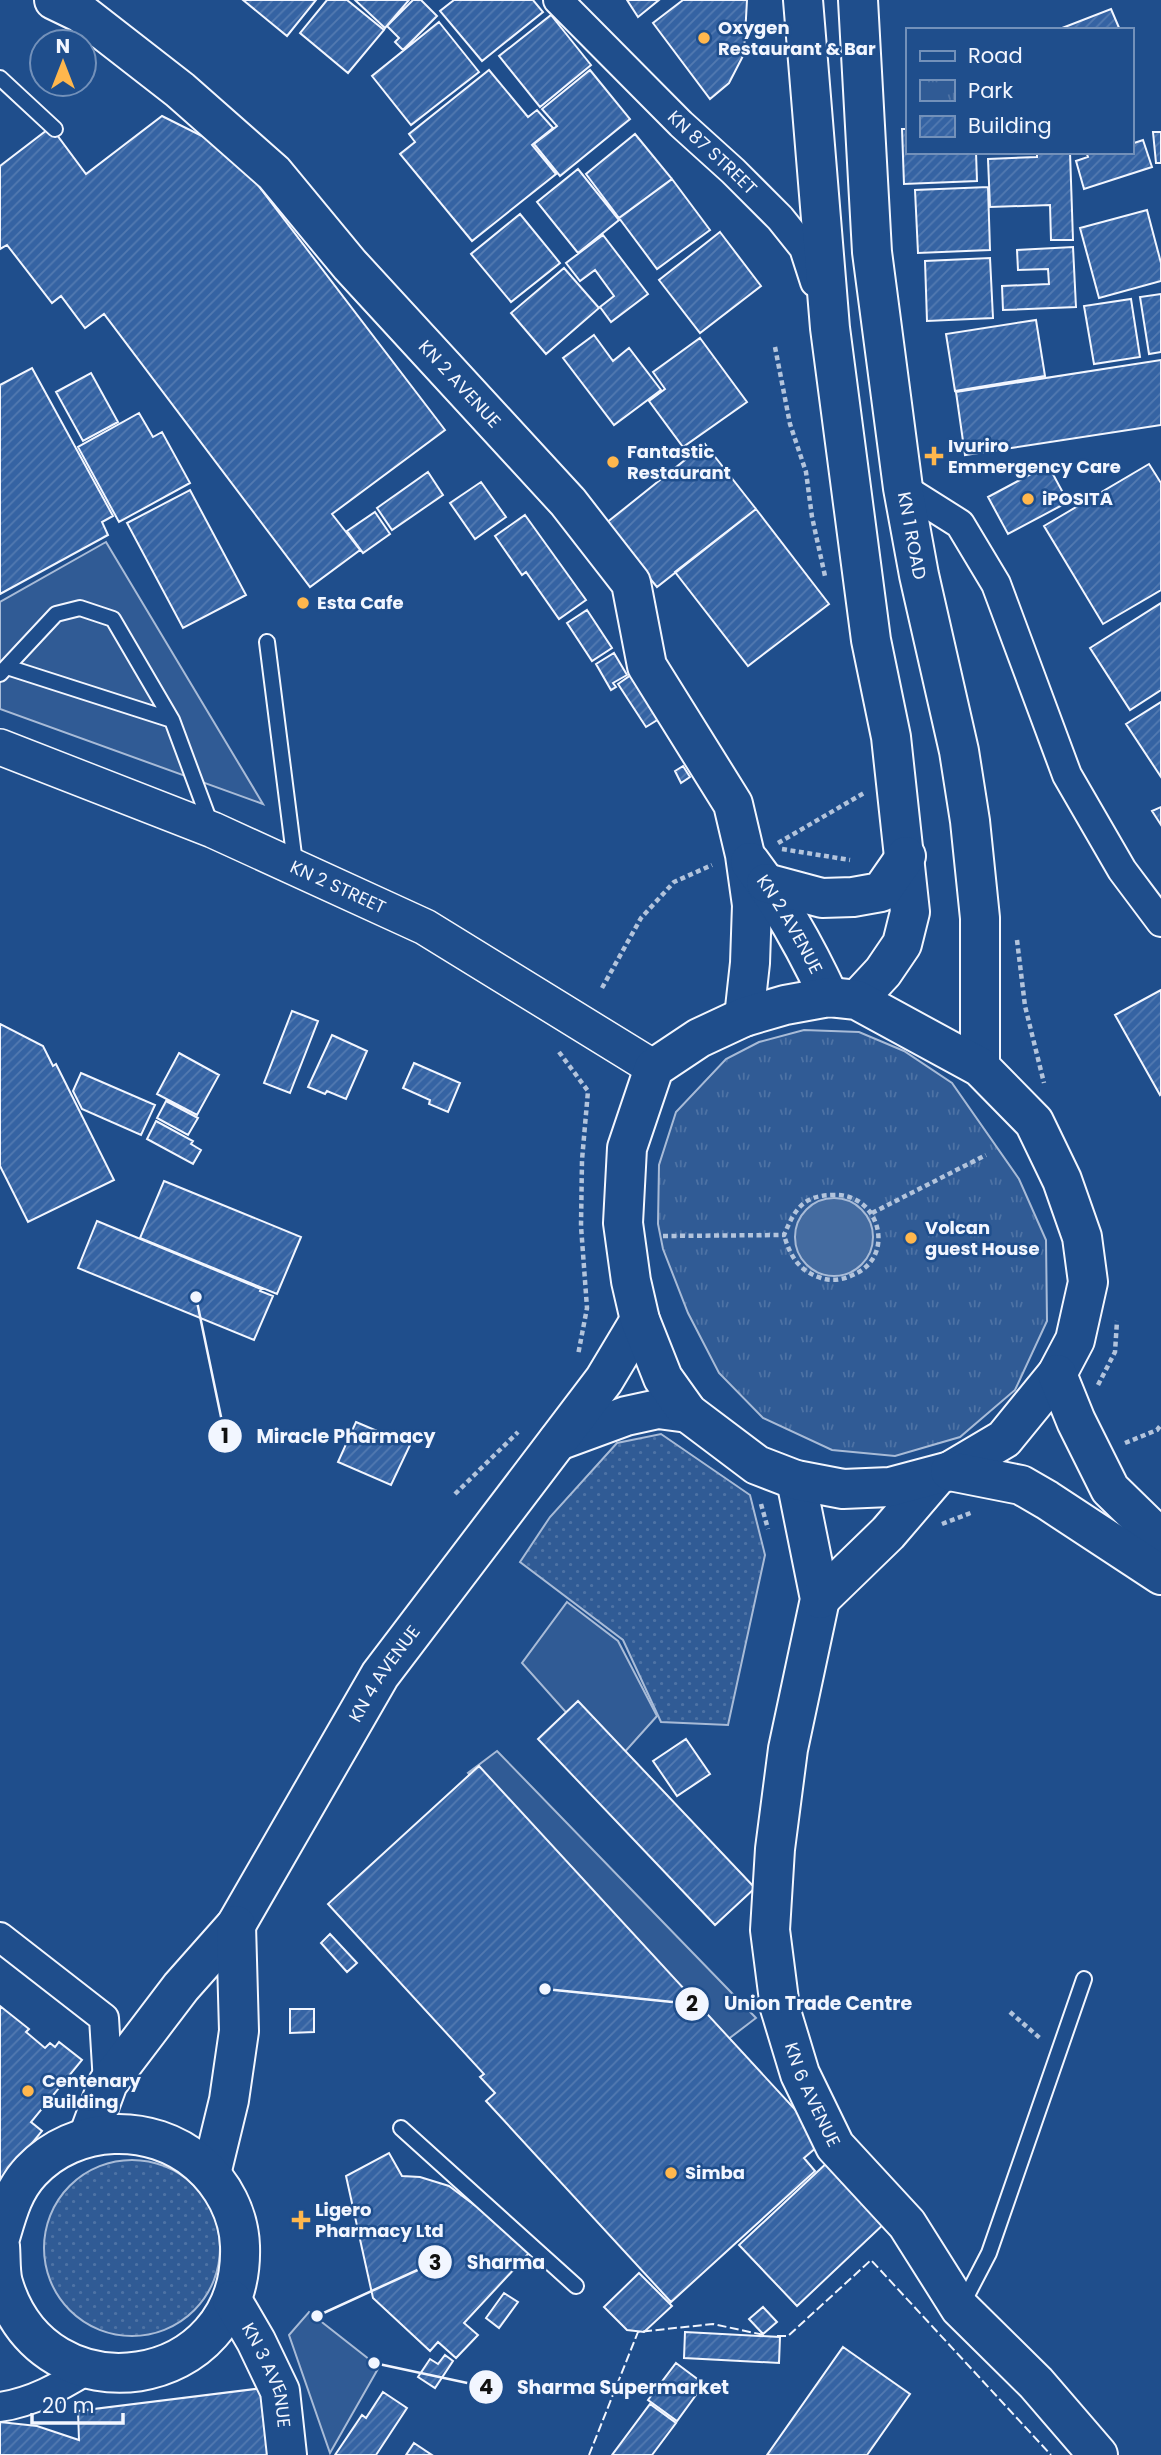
<svg xmlns="http://www.w3.org/2000/svg" width="1161" height="2455" font-family="Poppins,sans-serif">
<style>
.grass{fill:url(#grass-dots);stroke:#a8bbd7;stroke-width:2}
.park{fill:url(#park-tufts);stroke:#a8bbd7;stroke-width:2}
.built{fill:#305b95;stroke:#a8bbd7;stroke-width:2}
.water{fill:#446ba0;stroke:#a8bbd7;stroke-width:2}
.building{fill:url(#building-hatch);stroke:#f2f6ff;stroke-width:2}
.lines{fill:none;stroke-linecap:round;stroke-linejoin:round}
.service-casing{stroke:#f2f6ff;stroke-width:18}
.minor-casing{stroke:#f2f6ff;stroke-width:32}
.tertiary-casing{stroke:#f2f6ff;stroke-width:38}
.secondary-casing{stroke:#f2f6ff;stroke-width:42}
.trunk-casing{stroke:#f2f6ff;stroke-width:42}
.path{stroke:#b3c4dc;stroke-width:4.5;stroke-dasharray:5 3.5;stroke-linecap:butt}
.service{stroke:#1f4e8c;stroke-width:14}
.minor{stroke:#1f4e8c;stroke-width:28}
.tertiary{stroke:#1f4e8c;stroke-width:35}
.secondary{stroke:#1f4e8c;stroke-width:38}
.trunk{stroke:#1f4e8c;stroke-width:38}
.fence{stroke:#f2f6ff;stroke-width:2;stroke-dasharray:9 3.5;stroke-linecap:butt}
.poi-dot{fill:#ffb74d;stroke:#1f4e8c;stroke-width:2.5}
.labels{text-anchor:middle;stroke-width:5;stroke-linejoin:round;paint-order:stroke}
.poi-label{font-size:18px;font-weight:bold;fill:#f2f6ff;stroke:#1f4e8c;text-anchor:start}
.street-label{font-size:18px;fill:#f2f6ff;stroke:#1f4e8c}
.leader{fill:none;stroke:#f2f6ff;stroke-width:2.5}
.callout-dot{fill:#f2f6ff;stroke:#1f4e8c;stroke-width:2.5}
.mark-label{font-size:21px;text-anchor:middle;font-weight:bold;fill:#111}
.callout-label{font-size:19px;text-anchor:middle;font-weight:bold;fill:#f2f6ff;stroke:#1f4e8c;stroke-width:5;stroke-linejoin:round;paint-order:stroke}
</style>
<defs>
<pattern id="grass-dots" width="8" height="8" patternUnits="userSpaceOnUse" patternTransform="scale(1.75)"><rect width="8" height="8" fill="#305b95"/><path d="M2 2h.1M6 6h.1" fill="none" stroke="#4e73a5" stroke-width="1.8" stroke-linecap="round"/></pattern>
<pattern id="park-tufts" width="24" height="20" patternUnits="userSpaceOnUse" patternTransform="scale(1.75)"><rect width="24" height="20" fill="#305b95"/><path d="M3 7l-1-3M5 7V3M7 7l1-3M15 17l-1-3M17 17v-4M19 17l1-3" fill="none" stroke="#4e73a5"/></pattern>
<pattern id="building-hatch" width="6" height="6" patternUnits="userSpaceOnUse" patternTransform="scale(1.75)"><rect width="6" height="6" fill="#3563a3"/><path d="M-1 1l2-2M0 6l6-6M5 7l2-2" fill="none" stroke="#537ab1"/></pattern>
</defs>
<rect width="100%" height="100%" fill="#1f4e8c"/>
<path class="grass" d="M661 1434 750 1495 765 1555 728 1725 661 1722 623 1640 520 1562 550 1517 617 1443Z
M44 2248a88 88 0 1 1 176 0a88 88 0 1 1-176 0Z"/>
<path class="park" d="M804 1030 859 1032 904 1051 952 1083 1019 1179 1046 1240 1047 1321 1015 1390 960 1437 895 1456 832 1450 763 1418 719 1373 688 1313 663 1249 658 1224 659 1165 676 1112 726 1059 759 1042Z"/>
<path class="built" d="M106 542 263 804 0 709V602Z
M567 1602 618 1641 657 1716 613 1765 522 1663Z
M497 1751 756 2018 714 2050 468 1773Z
M309 2312 379 2367 330 2453 289 2335Z"/>
<path class="water" d="M795 1237a39 39 0 1 1 78 0a39 39 0 1 1-78 0Z"/>
<path class="building" d="M243 0H316L287 36Z
M327 0H347L384 30 348 73 300 33Z
M355 0H409L385 28Z
M413 0H421L437 16 403 50 395 42 399 38 387 26Z
M454 0H533L543 12 482 61 440 11Z
M627 0H659L638 17Z
M683 0H747L744 54 729 83 710 99 653 23Z
M1111 9 1120 30H1057Z
M551 15 591 65 540 107 499 56Z
M439 22 479 72 411 125 372 76Z
M489 70 528 117 537 110 553 128 532 145 556 174 472 241 400 154 415 142 409 134Z
M590 70 630 119 560 176 534 144 557 126 542 109Z
M162 116 232 151 445 430 332 514 360 550 310 587 104 314 85 328 61 296 52 303 7 245 0 249V166L51 127 86 174Z
M902 129H907V152H976L977 181 904 184Z
M1153 132H1161V163H1156Z
M635 134 672 179 619 218 586 174Z
M1143 140 1152 167 1084 189 1076 161 1088 157 1086 152H1131V144Z
M1037 152H1070L1073 240H1051L1050 205 990 207 988 159 1037 157Z
M578 169 619 220 578 253 537 202Z
M672 179 710 230 657 269 619 218Z
M988 187 990 250 918 253 915 190Z
M1147 210 1161 263V281L1099 298 1080 228Z
M520 214 560 263 511 302 471 254Z
M720 232 761 286 700 333 659 280Z
M603 235 648 294 611 322 600 307 614 296 595 270 580 281 566 263Z
M1073 247 1076 307 1003 310 1002 286 1049 284 1048 269 1018 270 1017 250Z
M990 258 993 318 927 321 925 261Z
M564 268 599 308 546 354 511 313Z
M1161 294V352L1149 354 1140 297Z
M1131 299 1140 357 1094 364 1084 306Z
M1036 320 1045 376 955 391 946 334Z
M594 335 613 361 629 348 661 390 614 425 563 358Z
M700 338 747 402 683 447 649 401 665 389 653 372Z
M1161 360V425L965 455 956 392Z
M32 368 113 516 102 522 108 535 0 594V385Z
M91 373 118 422 83 441 56 392Z
M139 413 153 437 162 432 190 483 119 522 78 447Z
M705 444 756 509 657 587 605 524Z
M1149 464 1161 483V590L1103 624 1044 526Z
M1048 465 1068 502 1008 534 988 497Z
M428 472 443 495 392 530 377 508Z
M481 482 506 517 475 539 450 503Z
M190 490 246 595 183 628 127 523Z
M756 509 829 604 748 666 675 572Z
M375 512 390 534 363 553 347 531Z
M525 515 586 600 559 619 526 572 522 575 495 536Z
M1161 603V690L1130 710 1090 648Z
M587 610 612 648 592 661 567 623Z
M614 653 627 675 613 683 616 687 611 690 596 664Z
M631 675 659 719 646 727 618 684Z
M1161 702V777L1126 724Z
M683 766 690 777 681 783 675 771Z
M1161 807V825L1152 811Z
M1161 990V1094L1160 1095 1115 1015Z
M292 1011 318 1021 290 1093 264 1083Z
M0 1024 43 1046 53 1066 56 1064 114 1180 28 1222 0 1166Z
M332 1035 367 1051 346 1099 327 1091 325 1094 308 1087Z
M179 1053 219 1075 197 1115 157 1094Z
M414 1063 460 1083 448 1112 429 1104 430 1100 403 1088Z
M81 1073 155 1105 141 1135 82 1109 73 1091Z
M166 1101 198 1118 188 1135 157 1118Z
M156 1121 193 1141 191 1144 201 1150 193 1164 147 1139Z
M164 1181 301 1237 277 1294 140 1238Z
M97 1221 261 1289 260 1291 273 1296 254 1340 78 1268Z
M356 1422 410 1445 391 1485 338 1462Z
M578 1701 755 1888 715 1925 538 1739Z
M686 1739 710 1774 677 1796 653 1761Z
M479 1766 824 2141 804 2158 815 2171 671 2302 486 2101 495 2093 480 2077 484 2074 328 1904Z
M330 1934 357 1963 347 1972 321 1943Z
M0 2006 29 2029 26 2032 45 2048 50 2043 55 2047 59 2042 82 2060 31 2122 42 2131 0 2183Z
M290 2009H314V2032L290 2033Z
M389 2153 402 2176 420 2177 449 2186 501 2225 530 2252 464 2323 478 2335 456 2358 438 2342 430 2351 373 2298 346 2176Z
M830 2160 887 2221 797 2306 739 2245Z
M639 2273 672 2306 644 2332 627 2330 604 2307Z
M504 2293 518 2302 499 2328 486 2318Z
M763 2307 777 2322 763 2334 749 2319Z
M685 2332 780 2337 779 2363 684 2358Z
M843 2347 910 2394 867 2455H767Z
M445 2355 453 2361 435 2388 418 2377 430 2359 438 2364Z
M676 2363 704 2384 677 2421 648 2400Z
M263 2388 271 2455H0V2422L37 2426 79 2440 78 2411Z
M383 2392 407 2408 376 2455H335L362 2415 366 2418Z
M650 2404 676 2423 652 2455H612Z
M414 2443 432 2455H406Z"/>
<g class="lines">
<defs>
<path id="service" d="M0 78 55 129
M267 642 295 863
M7 667 172 720
M0 674 56 614 80 608 113 619 172 720 211 825
M401 2128 576 2286
M962 2305 989 2253 1084 1979"/>
<g id="minor">
<path id="s1" d="M558 0 681 124 733 171 780 218 804 248 815 282"/>
<path d="M903 488 960 524 996 584 1067 775 1122 870 1161 922"/>
<path d="M0 1937 104 2018 108 2083"/>
<path d="M0 2407C33 2402 59 2387 87 2370"/>
</g>
<g id="tertiary">
<path id="s2" d="M0 747 213 830 425 927 654 1068"/>
</g>
<g id="secondary">
<path id="s3" d="M54 0 81 13 180 90 274 173 350 265 568 502 631 583 647 666 733 804 745 855 752 905 750 963 744 1017"/>
<path id="s4" d="M750 862C781 903 807 950 829 997"/>
<path d="M558 1441 626 1416 658 1409 688 1413"/>
<path id="s5" d="M796 1480 820 1599 788 1749 775 1849 770 1930 780 2008 800 2074 835 2146 907 2224 960 2308 1036 2383 1098 2455"/>
<path d="M820 1599 888 1533 936 1477"/>
<path id="s6" d="M88 2137 108 2083 181 1987 236 1925 380 1675 604 1380 640 1320"/>
<path d="M211 2174 229 2100 239 2031 236 1925"/>
<path d="M0 2238C7 2214 13 2190 31 2171 75 2124 151 2122 199 2163 223 2184 239 2214 240 2246 245 2392 44 2422 3 2283 0 2272 1 2258 0 2246"/>
<path id="s7" d="M232 2300 256 2341 280 2391 287 2455"/>
</g>
<g id="trunk">
<path d="M803 0 830 328 871 640 891 737 910 912 902 944 883 972 857 1000"/>
<path id="s8" d="M858 0 872 252 903 488 919 575 959 751 970 821 980 918V1067"/>
<path d="M766 883 822 898 853 897 881 892 906 856"/>
<path d="M829 997 857 1000 980 1067 1034 1122 1062 1180 1082 1237 1088 1282 1075 1340 1057 1374 1004 1439 950 1471 890 1487 843 1489 796 1480 757 1465 688 1413 663 1378 640 1320 631 1281 623 1223 627 1148 654 1068 699 1038 744 1017 785 1005Z"/>
<path d="M1057 1374 1076 1421 1110 1489 1154 1532 1161 1536"/>
<path d="M950 1471 1021 1485 1047 1500 1161 1575"/>
</g>
</defs>
<use href="#service" class="service-casing"/>
<use href="#minor" class="minor-casing"/>
<use href="#tertiary" class="tertiary-casing"/>
<use href="#secondary" class="secondary-casing"/>
<use href="#trunk" class="trunk-casing"/>
<path class="path" d="M775 347 790 424 806 472 812 517 825 576
M778 843 864 793
M782 849 850 860
M1017 940 1025 1006 1044 1083
M602 988 641 918 674 882 712 865
M559 1052 588 1091 582 1160 581 1226 587 1308 578 1355
M872 1213 986 1155
M663 1236 784 1235C795 1209 803 1195 834 1195 878 1193 896 1253 857 1273 846 1279 833 1282 821 1278 799 1271 790 1256 784 1235
M1098 1385 1115 1352 1117 1321
M1125 1443 1157 1430 1161 1425
M455 1494 518 1432
M761 1504 768 1529
M942 1524 973 1512
M1010 2012 1042 2040"/>
<use href="#service" class="service"/>
<use href="#minor" class="minor"/>
<use href="#tertiary" class="tertiary"/>
<use href="#secondary" class="secondary"/>
<use href="#trunk" class="trunk"/>
<path class="fence" d="M777 2336H788L871 2260 1051 2455
M589 2455 638 2332 713 2324 764 2335"/>
</g>
<g class="poi-dot">
<circle cx="704" cy="38" r="7"/>
<path d="M930.5 445.5h7v7h7v7h-7v7h-7v-7h-7v-7h7z"/>
<circle cx="613" cy="462" r="7"/>
<circle cx="1028" cy="499" r="7"/>
<circle cx="303" cy="603" r="7"/>
<circle cx="911" cy="1238" r="7"/>
<circle cx="28" cy="2091" r="7"/>
<circle cx="671" cy="2173" r="7"/>
<path d="M297.5 2209.5h7v7h7v7h-7v7h-7v-7h-7v-7h7z"/>
</g>
<g class="labels">
<g class="poi-label">
<text x="718" y="34">Oxygen<tspan x="718" dy="21">Restaurant &amp; Bar</tspan></text>
<text x="948" y="452">Ivuriro<tspan x="948" dy="21">Emmergency Care</tspan></text>
<text x="627" y="458">Fantastic<tspan x="627" dy="21">Restaurant</tspan></text>
<text x="1042" y="505">iPOSITA</text>
<text x="317" y="609">Esta Cafe</text>
<text x="925" y="1234">Volcan<tspan x="925" dy="21">guest House</tspan></text>
<text x="42" y="2087">Centenary<tspan x="42" dy="21">Building</tspan></text>
<text x="685" y="2179">Simba</text>
<text x="315" y="2216">Ligero<tspan x="315" dy="21">Pharmacy Ltd</tspan></text>
</g>
<g class="street-label">
<text dy="6" stroke="none"><textPath href="#s1" startOffset="217">KN 87 STREET</textPath></text>
<text dy="6" stroke="none"><textPath href="#s3" startOffset="562">KN 2 AVENUE</textPath></text>
<text dy="6" stroke="none"><textPath href="#s8" startOffset="539">KN 1 ROAD</textPath></text>
<text dy="6" stroke="none"><textPath href="#s2" startOffset="366">KN 2 STREET</textPath></text>
<text dy="6" stroke="none"><textPath href="#s4" startOffset="74">KN 2 AVENUE</textPath></text>
<text dy="6" stroke="none"><textPath href="#s6" startOffset="553">KN 4 AVENUE</textPath></text>
<text dy="6" stroke="none"><textPath href="#s5" startOffset="628">KN 6 AVENUE</textPath></text>
<text dy="6" stroke="none"><textPath href="#s7" startOffset="84">KN 3 AVENUE</textPath></text>
</g>
</g>
<path class="leader" d="M196 1297L225 1436M545 1989L692 2004M317 2316L435 2262M374 2363L486 2387"/>
<g class="callout-dot">
<circle cx="196" cy="1297" r="7"/>
<circle cx="545" cy="1989" r="7"/>
<circle cx="317" cy="2316" r="7"/>
<circle cx="374" cy="2363" r="7"/>
<circle cx="225" cy="1436" r="18"/>
<circle cx="692" cy="2004" r="18"/>
<circle cx="435" cy="2262" r="18"/>
<circle cx="486" cy="2387" r="18"/>
</g>
<g class="mark-label">
<text x="225" y="1443">1</text>
<text x="692" y="2011">2</text>
<text x="435" y="2270">3</text>
<text x="486" y="2394">4</text>
</g>
<g class="callout-label">
<text x="346" y="1443">Miracle Pharmacy</text>
<text x="818" y="2010">Union Trade Centre</text>
<text x="506" y="2269">Sharma</text>
<text x="623" y="2394">Sharma Supermarket</text>
</g>
<rect x="906" y="28" width="228" height="126" fill="#1f4e8c" stroke="#7391ba" stroke-width="2"/>
<rect x="920" y="51" width="35" height="10" fill="#1f4e8c" stroke="#7391ba" stroke-width="2"/>
<text x="968" y="63" font-size="21" fill="#f2f6ff">Road</text>
<rect x="920" y="80" width="35" height="21" fill="url(#park-tufts)" stroke="#7391ba" stroke-width="2"/>
<text x="968" y="98" font-size="21" fill="#f2f6ff">Park</text>
<rect x="920" y="116" width="35" height="21" fill="url(#building-hatch)" stroke="#7391ba" stroke-width="2"/>
<text x="968" y="133" font-size="21" fill="#f2f6ff">Building</text>
<g transform="translate(63 63)"><circle r="33" fill="#1f4e8c" stroke="#7391ba" stroke-width="2"/>
<path d="M0-5L12 26L0 18L-12 26Z" fill="#ffb74d"/>
<text y="-10" font-size="19" font-weight="bold" text-anchor="middle" fill="#f2f6ff">N</text>
</g>
<path d="M32 2413v10h91v-10" fill="none" stroke="#f2f6ff" stroke-width="3.5"/>
<text x="42" y="2413" font-size="21" fill="#f2f6ff" stroke="#1f4e8c" stroke-width="5" paint-order="stroke">20 m</text>
</svg>
